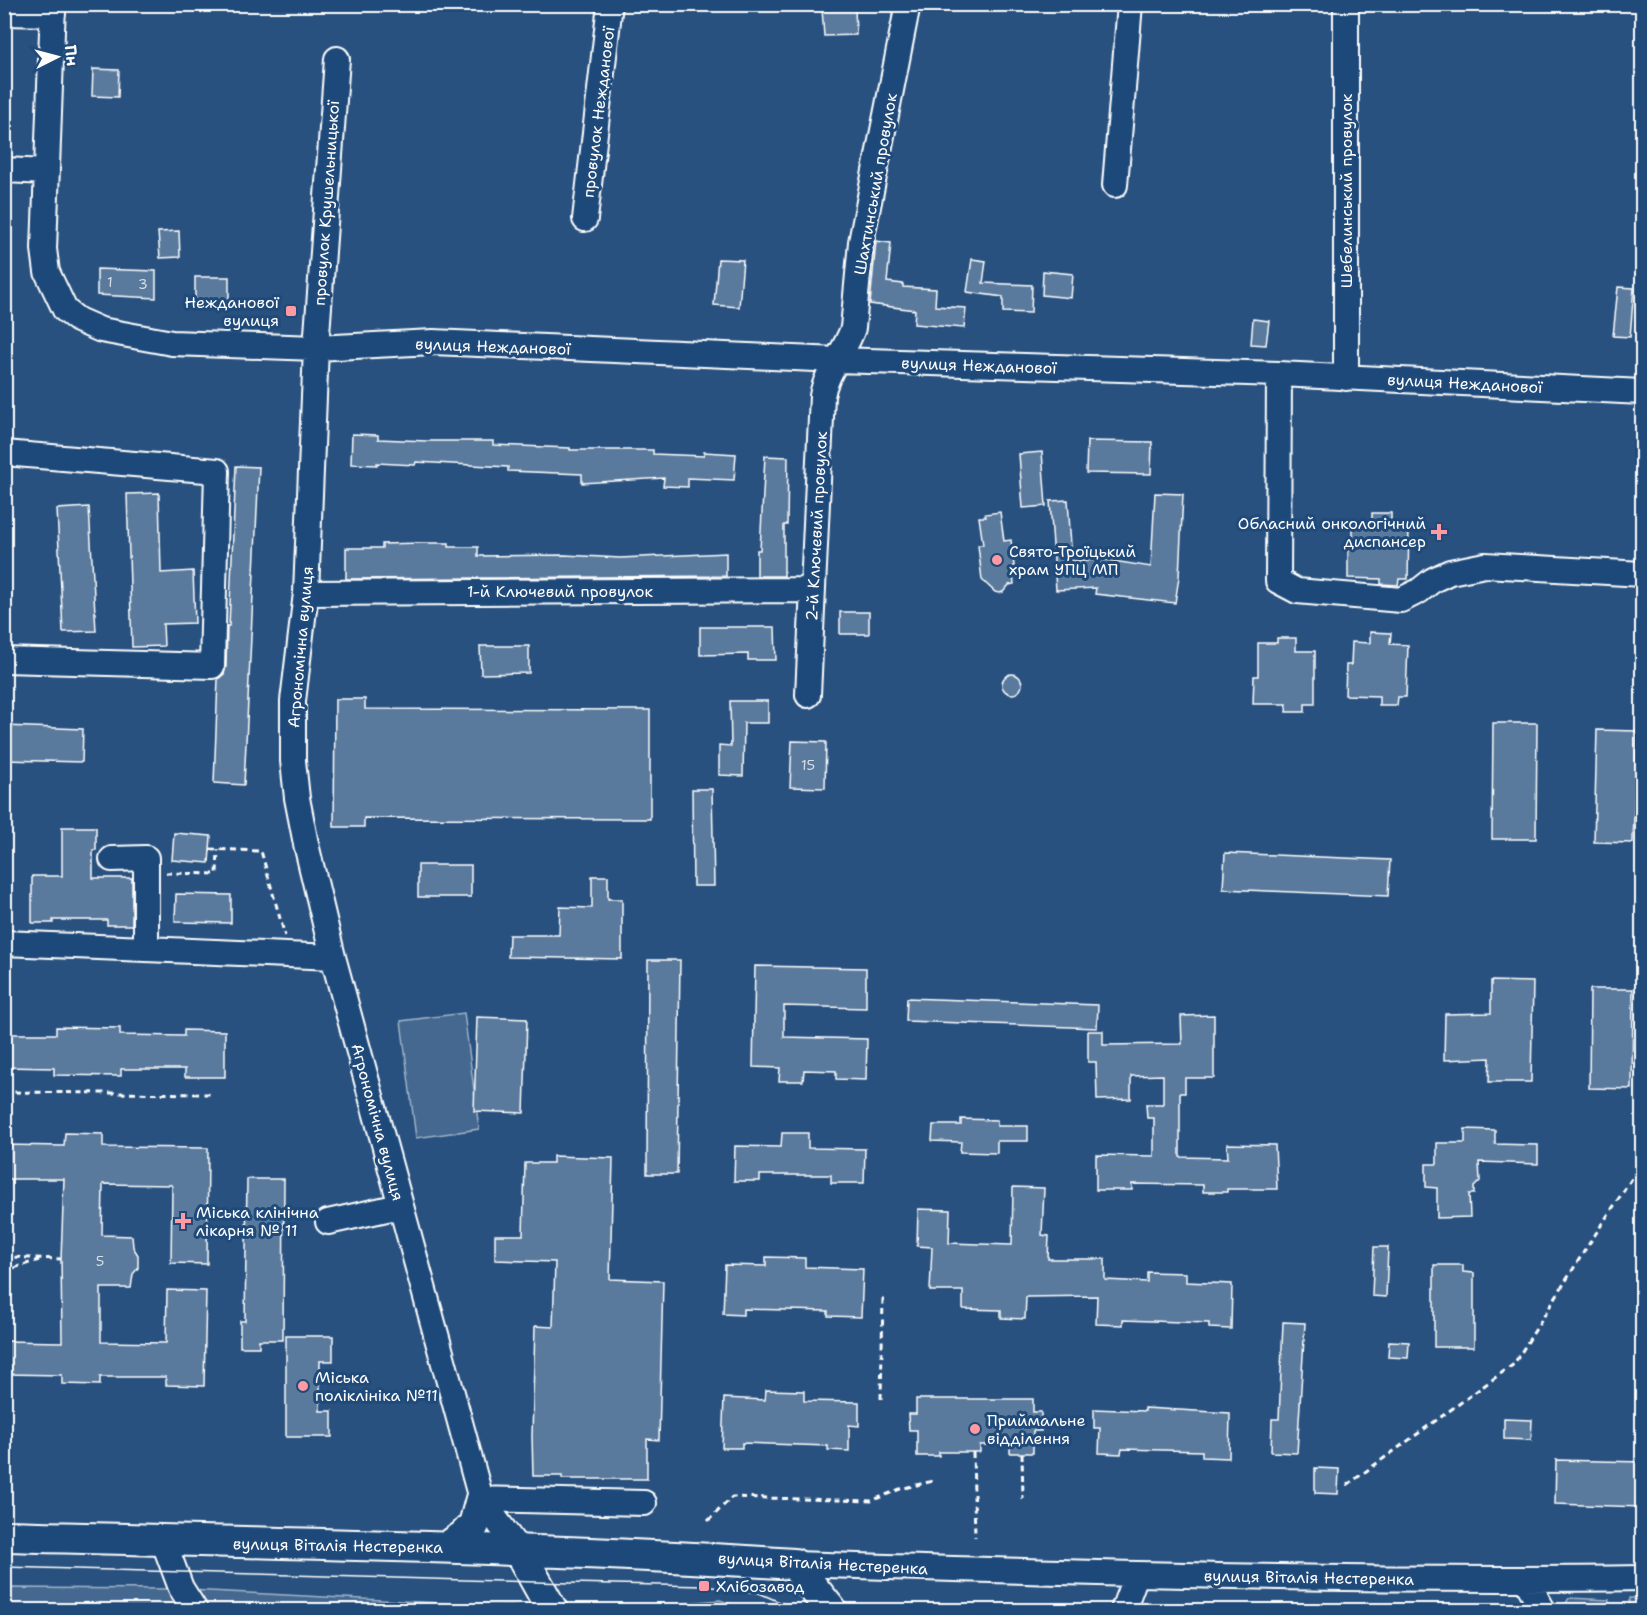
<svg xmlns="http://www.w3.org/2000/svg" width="1647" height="1615" font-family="'Shantell Sans',sans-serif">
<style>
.green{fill:#446890;stroke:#a2b4c8;stroke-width:1.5}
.building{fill:#5a7a9d;stroke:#fff;stroke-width:1.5}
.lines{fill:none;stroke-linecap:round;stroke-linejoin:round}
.minor-casing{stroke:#fff;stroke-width:28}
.major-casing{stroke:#fff;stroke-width:34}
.path{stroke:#fff;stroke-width:3;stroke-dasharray:6 4.5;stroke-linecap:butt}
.minor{stroke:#1f4a7a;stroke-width:24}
.major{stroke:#1f4a7a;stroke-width:30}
.tram{stroke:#fff;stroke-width:1.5}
.poi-dot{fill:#ff9aa2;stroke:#1f4a7a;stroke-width:2}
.labels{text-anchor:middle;stroke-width:6;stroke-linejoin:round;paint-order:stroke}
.number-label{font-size:14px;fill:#d6dee6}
.street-label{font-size:16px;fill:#fff;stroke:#1f4a7a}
.poi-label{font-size:16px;fill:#fff;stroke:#1f4a7a;text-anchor:start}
</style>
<rect width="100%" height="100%" fill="#28517f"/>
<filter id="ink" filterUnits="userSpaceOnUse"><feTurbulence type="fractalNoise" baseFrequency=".0167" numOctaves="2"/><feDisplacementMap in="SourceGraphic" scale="12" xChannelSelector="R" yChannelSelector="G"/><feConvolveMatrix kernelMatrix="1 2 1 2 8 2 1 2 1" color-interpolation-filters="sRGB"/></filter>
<g filter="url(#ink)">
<path class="green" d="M464 1013 479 1129 416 1138 401 1021Z
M5 1588 170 1589 517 1607 518 1610H5Z
M1569 1598 1609 1600 1607 1610H1562Z
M1629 1598H1642V1610H1629Z
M720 1600 731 1604V1610H630V1608Z"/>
<path class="building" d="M855 7 856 35 824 36 822 9Z
M93 69 119 70 118 97 92 96Z
M179 231 180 257 160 258 158 232Z
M876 241 891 243 887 282 903 284V287L936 289 935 306 966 308 964 328 914 324 915 310 870 304Z
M718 259 743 260 739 307 714 305Z
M972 259 986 261 983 283 1032 285 1031 313 1003 312V297L967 292Z
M97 269 156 271V298L97 295Z
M1043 271 1073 274 1071 298 1042 295Z
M195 277H229V307H195Z
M1618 287 1634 288 1630 337 1613 336Z
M1253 319 1269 321 1266 345 1251 344Z
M352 434 378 435V439L427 441H493V445L570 448V450H653V454L704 456V452L736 454 734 480 688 478V487L663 486 664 478 582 483V474L508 471V467L416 462 415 465 377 463V465L351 464Z
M1087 441 1152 442 1151 474 1086 473Z
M1042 452 1046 506 1023 508 1019 454Z
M765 456 788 457 787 525H784V576H757V550H760Z
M236 466 259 467 244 785 214 783 218 679 224 674 226 667 227 626H229Z
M159 493 161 573 193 571 195 623 163 624 164 646 132 647 127 494Z
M1155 493 1183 494 1179 577 1175 603 1095 594 1096 588 1056 590 1050 501 1068 500 1072 561 1101 559 1151 567Z
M89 507 96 631 63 632 57 509Z
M1000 512 1004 541 1011 540 1015 574 1013 575 1014 584 1009 585 1003 592 999 593 995 592 982 580 978 545H983L979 517H986L985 514Z
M1372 513H1391V525L1409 526 1408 579H1399L1398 585 1381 584V579L1348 578V547H1352V525H1372Z
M423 543H449V547H478V556L565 555 620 558 726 553V576L346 579V548H382V544Z
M840 612H869V634H840Z
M700 627H775L776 660H748V654L700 655Z
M1370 632 1391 633 1390 644 1408 645 1406 697H1398L1397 705H1379V696L1345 695 1346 665H1351L1352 642 1370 643Z
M1277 638H1296V651H1315V704H1305V712H1286L1287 704H1253L1254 676H1258V643H1277Z
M480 646H529V673L481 674Z
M1002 684a10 10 0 1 1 20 0a10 10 0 1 1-20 0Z
M335 699H365V709L650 710V819L364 818V827H334Z
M730 701H768V723H744L743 776 719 775V745L731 746Z
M1493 723H1537L1536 839H1492Z
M4 726 83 729 82 762 4 760Z
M1597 730 1637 731 1633 843 1594 842Z
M792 741 826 742 825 788 790 787Z
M692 789H712L714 886H693Z
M62 827H96V850H93V878H132V925H107V920H53V923H32V876H62Z
M174 833 211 836 209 863 172 860Z
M1225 853 1390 860 1388 896 1223 889Z
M418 865H471V897H418Z
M592 876H608V899H622V959L508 957 509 935H559L560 907 592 908Z
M176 894 231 895V923L175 922Z
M648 960H680L677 1174H647Z
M755 966 866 968V1008L784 1006V1037L867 1039 866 1080 836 1079V1071L804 1070 803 1081H779L780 1068 753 1067Z
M1491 981 1533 982 1531 1082H1489L1490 1058 1444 1060 1445 1014 1491 1013Z
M1590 989H1633L1632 1089 1589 1088Z
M907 998 1098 1005 1097 1028 906 1021Z
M1214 1015V1078H1185V1093H1180V1157L1228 1158 1227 1144 1275 1145 1277 1189H1227V1192H1203V1185L1132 1184V1190H1096V1155L1154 1156V1118H1147L1146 1104H1163V1075L1131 1076V1099L1097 1100 1096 1062H1088V1031H1103V1045L1182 1044 1181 1016Z
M477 1017 527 1019 524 1113 474 1111Z
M56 1027 120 1028V1035L184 1036V1030L225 1031V1077H185V1069H121V1076L54 1075V1068L4 1067V1034H56Z
M961 1119 997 1120V1126H1028V1141H997V1153L960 1152 961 1142 932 1141 933 1125H961Z
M1465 1129 1495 1130V1144L1538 1145V1164L1479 1162 1480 1181 1474 1187V1194H1469L1470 1217 1437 1218V1188L1426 1187V1164H1437V1143H1465Z
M65 1133 103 1134V1147L208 1148 207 1264 171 1263 172 1185 103 1184 102 1235 132 1236 133 1247 138 1255V1268L133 1274 131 1288H101V1342L166 1343 167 1290 206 1291 204 1386 166 1385V1377H100V1385L62 1384V1375L4 1374V1341L62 1342 61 1259 64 1179H4V1145L64 1146Z
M782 1133H808V1148L865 1149 864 1183H831V1175H760V1181H734L735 1146 781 1147Z
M553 1156 613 1158 610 1279 663 1281 659 1440 647 1439V1479H562V1476H533L532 1436 535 1326 553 1327 555 1262 495 1260V1235H523L525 1163H553Z
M247 1179H284L283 1340H259V1347H240V1321H245Z
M1013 1187 1044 1188 1042 1235 1049 1236 1048 1259H1105V1280L1147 1282V1272L1186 1273V1282L1232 1284 1231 1329 1209 1328V1323L1123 1320V1325L1096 1324 1097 1296 1026 1297 1025 1319 1001 1318V1310L963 1309V1291H930L932 1247 917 1246 918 1209 950 1210 949 1243 1012 1245Z
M1374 1247H1388L1386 1297 1372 1296Z
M766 1257 805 1258V1267L863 1269 861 1317 828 1316V1311L743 1309V1315L723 1314 725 1265 766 1266Z
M1434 1265H1463V1272L1474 1273V1347H1434Z
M1283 1322 1305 1323 1297 1453 1271 1452 1272 1419H1279Z
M286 1336H333V1361H320V1411H332V1437H286Z
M1389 1341 1409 1342 1408 1358 1388 1357Z
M766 1390 804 1391V1401L859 1402V1426L849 1425V1451L828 1450V1446L742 1443V1448H722L724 1398 765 1400Z
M916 1399H1033V1412H1041V1431H1033V1453H1010V1445H980V1452H939V1456H917V1430H909L908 1414H916Z
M1145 1408 1230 1413 1229 1458 1202 1457V1451L1122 1449 1121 1454 1099 1453 1100 1428H1094V1409L1145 1411Z
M1504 1419 1532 1420 1531 1440 1504 1439Z
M1556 1460 1642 1462V1507L1555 1504Z
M1315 1468 1339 1469 1338 1494 1315 1493Z"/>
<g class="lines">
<defs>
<path id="minor" d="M53 4 44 249 47 272 65 310 78 320 101 330 172 343 316 348 433 342 837 360 1279 374 1642 392
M1346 4V378
M4 13 53 14
M337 59 316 348 306 593 293 701V761L297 798 306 844 333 957 481 1499 518 1549
M4 170 47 172
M1115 185 1130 4
M585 219 610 4
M1279 374 1278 581 1297 591 1401 600 1419 591 1433 580 1450 572 1485 565 1642 574
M4 453 217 471 212 666 4 660
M306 593 813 590
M808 695 822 396C826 371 845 352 853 328L861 242 908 4
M112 859 146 858V949
M4 943 333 957
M328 1222 400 1206
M481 1499 644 1503
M163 1540 181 1588 195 1610
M794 1564C1076 1573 1359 1582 1642 1578
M1526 1580 1543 1610
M1123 1610 1136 1575"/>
<path id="major" d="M4 1536C268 1543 531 1547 794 1564L831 1610
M447 1547 463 1536 474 1525 481 1499
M518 1549 552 1610"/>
</defs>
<use href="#minor" class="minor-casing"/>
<use href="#major" class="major-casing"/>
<path class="path" d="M210 849 261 851 285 936
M166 873 217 874 218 849
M4 1092 211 1094
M4 1257 61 1259
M4 1271 39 1260
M881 1399 883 1298
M973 1452 975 1537
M1022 1453 1023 1499
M1347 1485 1514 1364 1585 1250 1642 1163
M708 1521 732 1497 871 1501 900 1489 933 1481
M73 1610 80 1605 91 1603 95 1610"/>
<use href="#minor" class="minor"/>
<use href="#major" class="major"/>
<path class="tram" d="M4 1567 570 1583 704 1586 759 1593 791 1607 794 1610"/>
</g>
</g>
<g class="poi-dot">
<rect x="285" y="305" width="12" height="12" rx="3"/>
<path d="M1436 523h6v6h6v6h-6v6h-6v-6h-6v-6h6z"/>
<circle cx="997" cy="560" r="6"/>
<path d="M180 1212h6v6h6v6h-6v6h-6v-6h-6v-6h6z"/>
<circle cx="303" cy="1386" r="6"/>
<circle cx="975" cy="1429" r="6"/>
<rect x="698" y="1580" width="12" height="12" rx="3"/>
</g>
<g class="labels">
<g class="number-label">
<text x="110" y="287">1</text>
<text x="143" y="289">3</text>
<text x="808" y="770">15</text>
<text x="100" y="1266">5</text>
</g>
<g class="street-label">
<text transform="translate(598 112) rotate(-83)" y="6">провулок Нежданової</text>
<text transform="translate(875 184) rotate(-80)" y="6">Шахтинський провулок</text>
<text transform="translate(1346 191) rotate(-90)" y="6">Шебелинський провулок</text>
<text transform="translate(326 203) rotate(-86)" y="6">провулок Крушельницької</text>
<text transform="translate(493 346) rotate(2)" y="6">вулиця Нежданової</text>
<text transform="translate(979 365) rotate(2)" y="6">вулиця Нежданової</text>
<text transform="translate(1465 383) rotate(3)" y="6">вулиця Нежданової</text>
<text transform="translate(816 526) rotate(-87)" y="6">2-й Ключевий провулок</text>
<text x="560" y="597">1-й Ключевий провулок</text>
<text transform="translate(300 647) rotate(-85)" y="6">Агрономічна вулиця</text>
<text transform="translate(378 1122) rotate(75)" y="6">Агрономічна вулиця</text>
<text transform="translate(338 1545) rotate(1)" y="6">вулиця Віталія Нестеренка</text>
<text transform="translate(823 1563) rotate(3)" y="6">вулиця Віталія Нестеренка</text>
<text transform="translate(1309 1577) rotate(1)" y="6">вулиця Віталія Нестеренка</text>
</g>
<g class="poi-label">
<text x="279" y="308" text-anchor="end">Нежданової<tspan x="279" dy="18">вулиця</tspan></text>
<text x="1426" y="529" text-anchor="end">Обласний онкологічний<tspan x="1426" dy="18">диспансер</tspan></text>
<text x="1009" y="557">Свято-Троїцький<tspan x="1009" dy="18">храм УПЦ МП</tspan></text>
<text x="196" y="1218">Міська клінічна<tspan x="196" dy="18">лікарня № 11</tspan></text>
<text x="315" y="1383">Міська<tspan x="315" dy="18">поліклініка №11</tspan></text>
<text x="987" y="1426">Приймальне<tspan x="987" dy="18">відділення</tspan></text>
<text x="716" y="1592">Хлібозавод</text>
</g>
</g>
<rect width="1647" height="1615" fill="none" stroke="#1f4a7a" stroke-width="24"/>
<rect x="12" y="12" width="1623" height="1591" fill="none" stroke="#fff" stroke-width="2" filter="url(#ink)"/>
<g transform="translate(57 57) rotate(84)" stroke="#1f4a7a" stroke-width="4.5" paint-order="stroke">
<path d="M0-4.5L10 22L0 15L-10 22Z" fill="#ffffff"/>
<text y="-9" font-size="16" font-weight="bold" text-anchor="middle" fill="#ffffff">Пн</text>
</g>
</svg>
